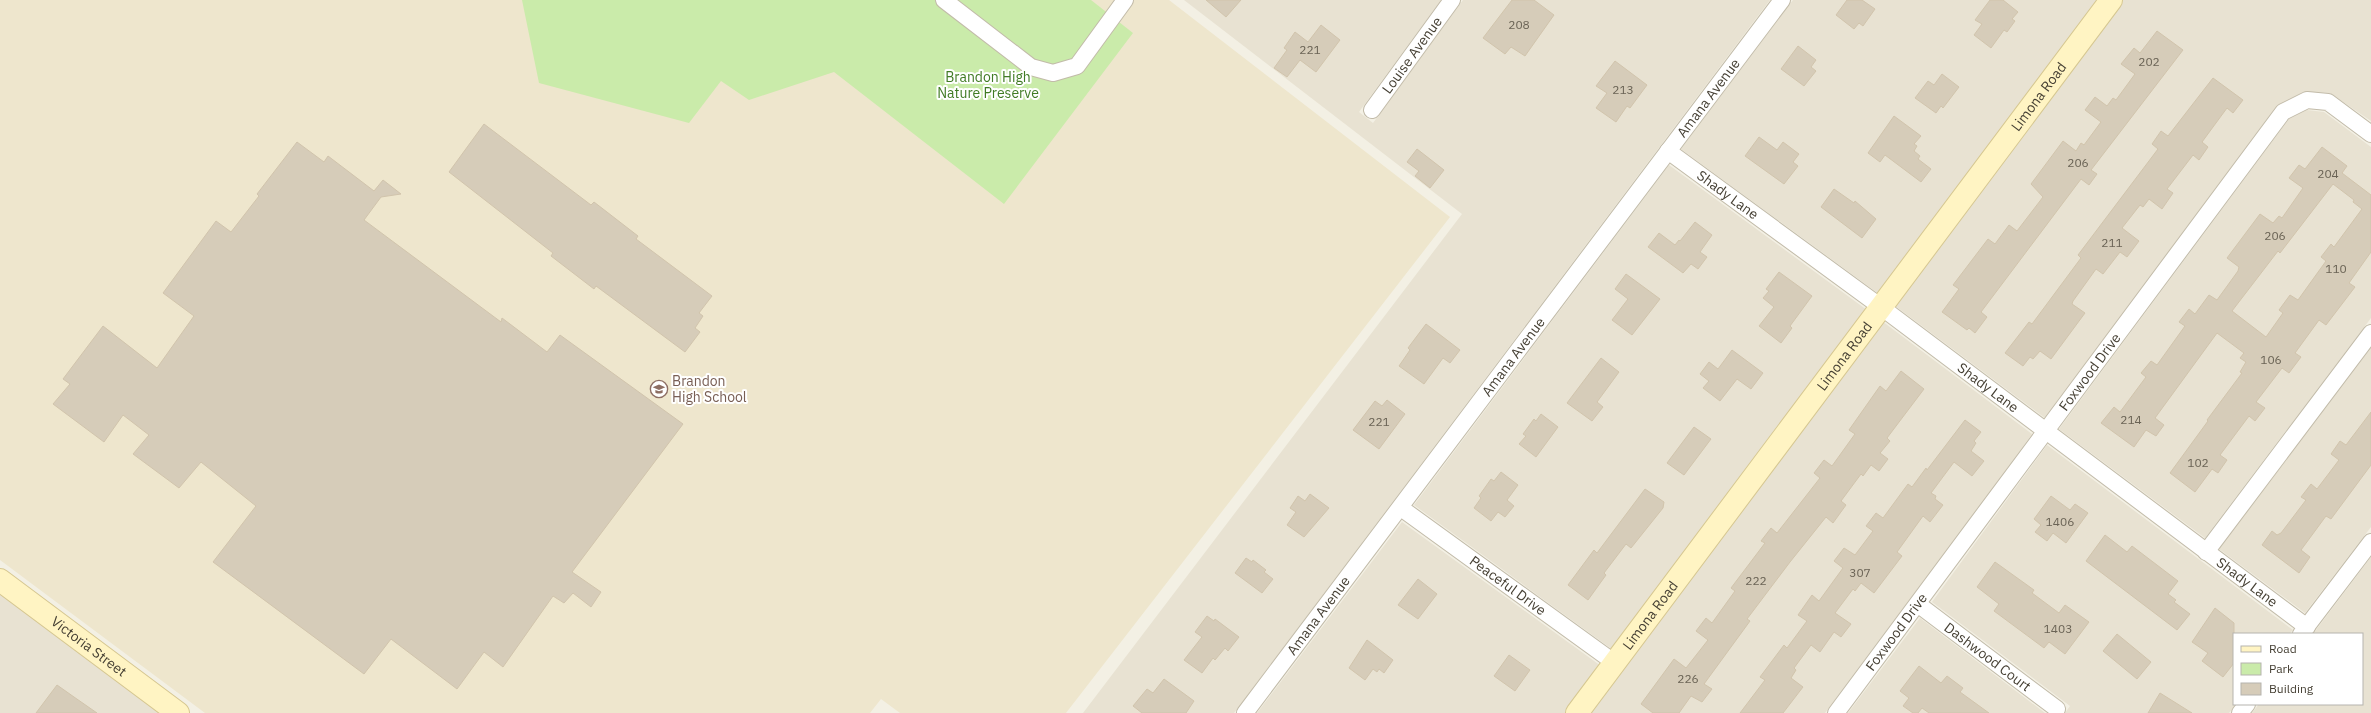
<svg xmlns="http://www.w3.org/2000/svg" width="2371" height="713" font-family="'IBM Plex Sans',sans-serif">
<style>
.residential{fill:#e8e2d2}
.education{fill:#eee6cd}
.green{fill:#caebaa}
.building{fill:#d6ccb9;stroke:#d1c4ac;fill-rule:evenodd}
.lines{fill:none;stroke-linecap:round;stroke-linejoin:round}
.street-casing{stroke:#c2bba9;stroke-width:18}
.secondary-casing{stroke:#d6c791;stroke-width:24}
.street{stroke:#fff;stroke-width:16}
.secondary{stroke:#fff4c3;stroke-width:22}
.labels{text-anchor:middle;stroke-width:4;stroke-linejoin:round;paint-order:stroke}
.number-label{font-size:12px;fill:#6a6355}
.street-label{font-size:14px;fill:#464034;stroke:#fff}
.park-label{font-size:14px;fill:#407b24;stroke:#fff}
.education-label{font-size:14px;fill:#785e54;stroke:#fff;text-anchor:start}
</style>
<rect width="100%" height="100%" fill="#f3f0e4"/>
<path class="residential" d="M1184 0H1441L1359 112 1373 123 1463 0H1770L1234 713H1083L1462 214Z
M1793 0H2100L1879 294 1681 149Z
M2122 0H2371V121L2330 93 2303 92 2276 107 2045 418 1894 305Z
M2307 110 2324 112 2371 147V318L2205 538 2059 429 2289 119Z
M1669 165 1867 310 1613 650 1414 505Z
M1882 321 2032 434 1912 599 1825 713H1589Z
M2371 348V527L2305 613 2219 549Z
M2047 445 2293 630 2289 634H2234L2236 704 2229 713H2065L2070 706 1932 602Z
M1402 522 1601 666 1566 713H1257Z
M2371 557V713H2252L2259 704H2362V634H2313Z
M0 593 161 713H0Z
M1920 618 2045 713H1848Z"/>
<path class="education" d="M0 0H1169L1450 217 1066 713H900L881 699 870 713H205L0 560Z"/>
<path class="green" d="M522 0H1091L1133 33 1004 204 834 72 749 100 721 81 689 123 539 83Z"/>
<path class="building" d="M1206 0H1241L1226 17Z
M1512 0H1534L1554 15 1525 56 1511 47 1505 54 1483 38Z
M1847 0H1862L1875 9 1863 26 1859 23 1854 29 1836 15Z
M1990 0H2003L2018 12 2012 19 2015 21 2007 32 2004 30 1991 48 1974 35 1982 24 1975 20Z
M1321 25 1340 40 1316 72 1300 60 1287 77 1274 68 1287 50 1284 48 1295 32 1308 42Z
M2157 31 2183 50 2091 170 2097 174 2089 185 2081 179 1981 312 1987 317 1975 333 1969 328 1967 330 1942 312 1959 289 1953 285 1988 239 1995 244 2009 225 2017 231 2043 197 2031 184 2063 141 2076 151 2081 143 2084 145 2101 122 2085 110 2095 97 2107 106 2113 98 2116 100 2135 74 2121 64 2134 48 2140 53Z
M1798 46 1816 60 1811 67 1816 71 1804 86 1781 69Z
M1615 61 1647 85 1630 108 1627 106 1616 122 1596 108 1607 93 1596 86Z
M1942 74 1959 87 1943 108 1941 106 1936 113 1915 98 1928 81 1934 85Z
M2213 78 2243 100 2233 113 2227 108 2202 142 2208 147 2199 160 2193 155 2167 189 2173 193 2162 209 2149 199 2143 207 2140 205 2122 228 2139 241 2127 257 2120 252 2103 274 2096 269 2073 301 2072 304 2085 313 2051 359 2040 351 2033 359 2030 357 2023 366 2005 353 2029 322 2032 324 2081 258 2078 255 2158 149 2152 144 2161 131 2168 136Z
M1894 116 1921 136 1914 144 1917 146 1914 151 1920 156 1918 159 1931 169 1921 182 1885 155 1880 162 1868 153Z
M484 124 591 205 594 202 638 236 636 239 712 296 699 313 703 316 695 328 700 332 685 352 596 286 594 289 551 256 553 253 449 172Z
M1759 137 1777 150 1783 142 1799 154 1793 162 1798 166 1784 184 1745 156Z
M297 142 324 162 328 156 374 191 383 180 401 194 381 197 364 220 501 322 502 318 547 352 560 335 683 424 572 572 601 592 591 607 573 593 564 603 553 596 503 667 484 652 457 689 391 639 364 674 213 562 256 506 201 462 179 488 133 454 149 435 123 415 104 442 53 404 70 384 63 379 103 326 157 368 194 316 163 293 216 221 231 232 259 196 257 194Z
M2322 147 2347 166 2342 173 2371 195V252L2349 283 2355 287 2326 325 2319 320 2295 353 2301 357 2289 373 2282 368 2256 402 2265 408 2255 421 2249 416 2220 455 2227 460 2218 473 2212 469 2195 492 2170 473 2208 421 2207 420 2242 373 2240 372 2246 362 2240 358 2244 353 2217 333 2155 418 2164 425 2156 436 2146 430 2134 447 2101 423 2114 407 2120 412 2146 377 2141 373 2151 361 2157 365 2185 326 2179 322 2189 309 2195 314 2209 295 2217 300 2238 271 2239 267 2227 258 2260 214 2273 223 2279 216 2282 218 2303 188 2289 178 2299 165 2305 169ZM2333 184 2354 200 2353 202 2362 209 2334 247 2331 244 2321 257 2326 261 2298 300 2290 295 2279 310 2283 313 2266 337 2232 311 2278 251 2280 253Z
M1417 149 1444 170 1430 188 1415 176 1419 171 1407 162Z
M1834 189 1854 203 1855 201 1876 219 1862 238 1821 207Z
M1695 222 1712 235 1700 252 1707 257 1698 269 1691 264 1683 273 1648 247 1659 233 1675 245 1679 240 1680 241Z
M1779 272 1812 296 1790 326 1792 328 1781 343 1759 326 1774 307 1763 298 1769 291 1766 289Z
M1626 274 1660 299 1632 335 1612 320 1628 299 1615 289Z
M1426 324 1460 350 1450 363 1443 358 1424 384 1399 366 1410 350 1408 348Z
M1732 350 1763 373 1751 389 1737 379 1720 401 1703 388 1709 381 1700 374 1709 362 1718 369Z
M1601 358 1619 372 1597 402 1603 407 1592 421 1567 403Z
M1901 371 1924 389 1887 438 1890 441 1880 453 1888 459 1879 471 1871 465 1863 476 1861 474 1841 501 1846 505 1833 523 1826 517 1790 562 1747 619 1750 621 1704 684 1712 689 1702 702 1691 696 1679 713H1653L1641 704 1674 659 1686 668 1708 640 1696 631 1706 618 1712 623 1735 591 1731 588 1765 543 1761 541 1771 528 1777 533 1820 478 1814 473 1824 460 1832 466 1855 434 1849 430 1880 386 1886 391Z
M1387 400 1405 414 1379 449 1353 430 1375 401 1382 406Z
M2371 412V465L2331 519 2326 516 2301 550 2310 557 2299 573 2262 545 2272 531 2277 535 2281 533 2306 500 2301 497 2311 484 2317 489 2339 460 2331 454 2340 441 2346 445Z
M1541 414 1558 427 1536 457 1519 444 1526 436 1523 434 1534 419 1536 421Z
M1965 420 1981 432 1974 441 1976 443 1971 451 1984 461 1972 476 1954 462 1931 493 1936 496 1935 499 1943 505 1930 522 1923 516 1897 552 1902 556 1874 593 1861 583 1855 591 1853 589 1835 613 1851 624 1841 637 1834 632 1820 652 1811 645 1794 668 1796 670 1791 678 1803 687 1783 713H1740L1765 680 1760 677 1784 645 1787 648 1807 621 1798 615 1812 595 1819 601 1843 568 1834 561 1844 548 1855 555 1873 531 1866 526 1876 513 1883 518 1908 484 1912 487 1926 468 1927 470Z
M1694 427 1711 439 1684 475 1667 463Z
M1501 472 1518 485 1507 500 1514 506 1505 517 1498 512 1491 521 1474 508 1481 498 1479 496 1491 479 1494 481Z
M1645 489 1664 502 1663 508 1631 548 1626 544 1604 573 1606 575 1588 600 1568 585 1594 550 1597 553Z
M1310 494 1329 508 1304 537 1287 525 1296 512 1290 508 1298 496 1305 501Z
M2051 496 2070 510 2075 504 2088 513 2066 543 2053 533 2047 541 2035 532 2041 525 2034 519Z
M2105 535 2127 552 2132 546 2178 581 2168 594 2176 600 2174 602 2190 614 2177 630 2086 561Z
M1246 558 1252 562 1253 560 1266 570 1264 572 1273 579 1262 593 1235 573Z
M1995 562 2034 590 2032 593 2059 613 2065 605 2089 622 2065 654 2049 642 2044 648 1994 611 1999 604 1977 587Z
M1418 579 1437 594 1418 619 1398 605Z
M2215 608 2234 623V663L2223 677 2202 661 2208 653 2192 642Z
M1207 616 1214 621 1215 619 1239 637 1228 651 1225 648 1215 660 1213 658 1202 673 1184 660 1202 637 1195 632Z
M2117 634 2151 662 2137 679 2103 651Z
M1367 640 1393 660 1384 673 1379 669 1377 672 1373 669 1365 680 1349 668Z
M1509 655 1530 670 1515 691 1494 676Z
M1919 666 1941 683 1947 676 1963 688 1960 692 1989 713H1929L1922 708 1918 713H1913L1903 706 1909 698 1900 691Z
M1164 679 1194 701 1186 713H1142L1133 706 1147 689 1153 693Z
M57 685 74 697 97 713H36Z
M2160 693 2192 713H2148Z"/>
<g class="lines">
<defs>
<g id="street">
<path d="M944 0 1031 67 1053 73 1077 66 1125 0"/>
<path id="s1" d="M1372 110 1452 0"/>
<path id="s2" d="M1668 151 1881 307 2307 627"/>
<path id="s3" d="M1401 508 1615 663"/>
<path d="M2206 552 2371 333"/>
<path id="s4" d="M1919 605 2057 709"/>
<path d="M2301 634 2371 542"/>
<path id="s5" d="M1245 713 1782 0"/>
<path id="s6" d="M1836 713 2283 112 2307 100 2328 102 2371 134"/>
<path d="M2240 713 2247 704"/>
</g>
<g id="secondary">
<path id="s7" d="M0 580 178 713"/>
<path id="s8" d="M1577 713 2111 0"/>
</g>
</defs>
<use href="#street" class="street-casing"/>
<use href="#secondary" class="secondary-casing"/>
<use href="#street" class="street"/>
<use href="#secondary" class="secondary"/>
</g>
<defs>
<symbol id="school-ring" viewBox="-11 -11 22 22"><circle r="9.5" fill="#fff" stroke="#8d6e63" stroke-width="1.5"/><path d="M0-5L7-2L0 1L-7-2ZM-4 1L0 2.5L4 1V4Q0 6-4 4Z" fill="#8d6e63"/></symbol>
</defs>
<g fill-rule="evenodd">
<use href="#school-ring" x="649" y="379" width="20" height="20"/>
</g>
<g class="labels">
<g class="number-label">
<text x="1519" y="29">208</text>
<text x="1310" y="54">221</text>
<text x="2149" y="66">202</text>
<text x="1623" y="94">213</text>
<text x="2078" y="167">206</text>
<text x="2328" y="178">204</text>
<text x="2275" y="240">206</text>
<text x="2112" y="247">211</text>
<text x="2336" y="273">110</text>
<text x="2271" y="364">106</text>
<text x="2131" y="424">214</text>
<text x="1379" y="426">221</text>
<text x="2198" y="467">102</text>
<text x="2060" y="526">1406</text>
<text x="1860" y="577">307</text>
<text x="1756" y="585">222</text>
<text x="2058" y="633">1403</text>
<text x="1688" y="683">226</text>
</g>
<g class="street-label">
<text dy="5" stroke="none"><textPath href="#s1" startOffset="68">Louise Avenue</textPath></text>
<text dy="5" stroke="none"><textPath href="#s5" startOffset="770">Amana Avenue</textPath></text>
<text dy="5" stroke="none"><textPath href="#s8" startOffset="770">Limona Road</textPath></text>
<text dy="5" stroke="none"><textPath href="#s2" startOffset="74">Shady Lane</textPath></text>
<text dy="5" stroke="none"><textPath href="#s8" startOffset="446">Limona Road</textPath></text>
<text dy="5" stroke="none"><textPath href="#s5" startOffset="446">Amana Avenue</textPath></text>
<text dy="5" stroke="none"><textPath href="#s6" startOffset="425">Foxwood Drive</textPath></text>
<text dy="5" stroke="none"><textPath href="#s2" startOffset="398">Shady Lane</textPath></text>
<text dy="5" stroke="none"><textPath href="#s2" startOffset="722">Shady Lane</textPath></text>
<text dy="5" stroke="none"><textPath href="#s3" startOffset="132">Peaceful Drive</textPath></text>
<text dy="5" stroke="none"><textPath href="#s5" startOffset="122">Amana Avenue</textPath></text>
<text dy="5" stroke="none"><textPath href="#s8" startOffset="122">Limona Road</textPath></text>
<text dy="5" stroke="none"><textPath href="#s6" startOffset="101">Foxwood Drive</textPath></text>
<text dy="5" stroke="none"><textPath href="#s7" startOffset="111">Victoria Street</textPath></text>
<text dy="5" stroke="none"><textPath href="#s4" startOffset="86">Dashwood Court</textPath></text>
</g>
<g class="park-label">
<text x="988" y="82">Brandon High<tspan x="988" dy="16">Nature Preserve</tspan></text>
</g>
<g class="education-label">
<text x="672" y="386">Brandon<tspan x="672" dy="16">High School</tspan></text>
</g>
</g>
<rect x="2233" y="633" width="130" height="72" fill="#ffffff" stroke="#b5b3ae"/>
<rect x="2241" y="646" width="20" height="6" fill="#fff4c3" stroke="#b5b3ae"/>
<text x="2269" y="653" font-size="12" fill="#464034">Road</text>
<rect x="2241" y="663" width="20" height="12" fill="#caebaa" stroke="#b5b3ae"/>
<text x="2269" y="673" font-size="12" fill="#464034">Park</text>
<rect x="2241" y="683" width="20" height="12" fill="#d6ccb9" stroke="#b5b3ae"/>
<text x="2269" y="693" font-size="12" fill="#464034">Building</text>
</svg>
